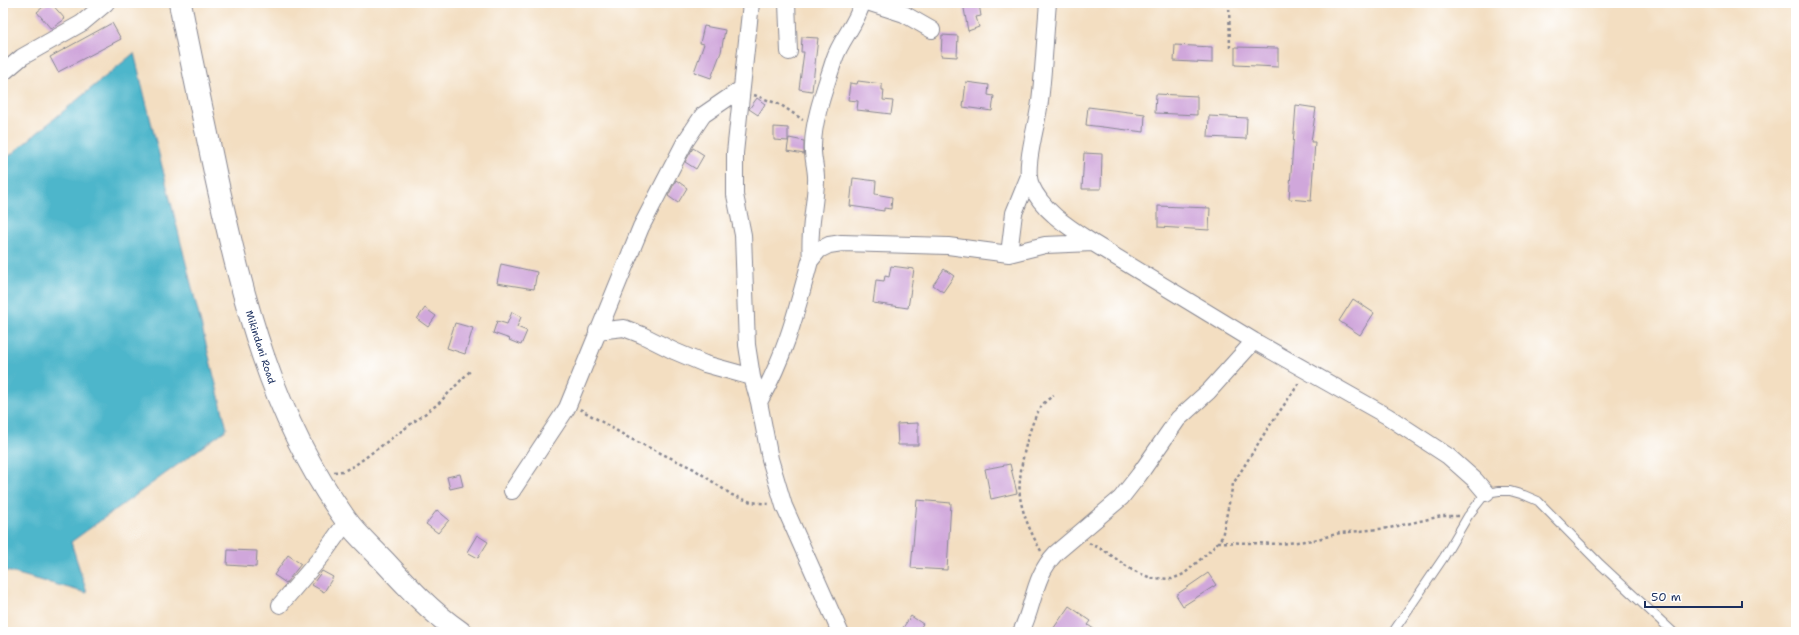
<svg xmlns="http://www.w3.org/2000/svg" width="1799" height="635" font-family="'Shantell Sans',sans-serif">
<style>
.water{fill:#4db6cb;stroke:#347294}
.building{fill:#d0a7db}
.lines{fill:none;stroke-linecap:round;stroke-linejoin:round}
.lane-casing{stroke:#878690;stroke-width:10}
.street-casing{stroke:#878690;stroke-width:18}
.highway-casing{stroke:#878690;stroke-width:24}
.path{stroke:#878690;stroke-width:2.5;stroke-dasharray:3 3;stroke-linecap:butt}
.lane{stroke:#fff;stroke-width:8}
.street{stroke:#fff;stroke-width:16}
.highway{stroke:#fff;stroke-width:22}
.labels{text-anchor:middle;stroke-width:3;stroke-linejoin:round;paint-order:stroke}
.street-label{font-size:10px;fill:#1b2f5e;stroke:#fff}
</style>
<rect width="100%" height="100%" fill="#fff"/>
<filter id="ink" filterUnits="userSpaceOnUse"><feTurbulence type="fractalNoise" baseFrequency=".025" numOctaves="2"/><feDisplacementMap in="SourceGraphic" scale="8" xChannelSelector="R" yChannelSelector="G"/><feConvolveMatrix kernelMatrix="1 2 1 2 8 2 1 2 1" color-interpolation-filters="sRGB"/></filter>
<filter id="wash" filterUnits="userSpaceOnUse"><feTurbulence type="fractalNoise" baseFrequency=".012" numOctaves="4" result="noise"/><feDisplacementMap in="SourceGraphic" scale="16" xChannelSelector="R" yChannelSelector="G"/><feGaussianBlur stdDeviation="0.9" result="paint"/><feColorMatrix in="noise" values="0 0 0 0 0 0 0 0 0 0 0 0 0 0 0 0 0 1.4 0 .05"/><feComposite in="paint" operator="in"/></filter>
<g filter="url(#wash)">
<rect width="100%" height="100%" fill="#f3dec1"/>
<path class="water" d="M134 53 227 429 71 542 87 593 3 570V161Z"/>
<g id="blocks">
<path class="building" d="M48 3H51L65 19 51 29 37 12Z
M963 3H972V5L979 4 981 16 976 17 979 27 968 31Z
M112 23 121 39 58 72 50 57Z
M704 26 725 30 721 52 711 78 694 72 704 44 700 43Z
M942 35 958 36 957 57 941 56Z
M802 37 818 38 812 91 799 89 804 52H801Z
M1175 45 1212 47V63L1174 61Z
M1235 47 1278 48V67L1235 65Z
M858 81 882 84V90H884L883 100 893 101 891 114 857 110 858 101 848 100 850 83 857 84Z
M966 82 989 85 988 95 994 96 992 111 963 107Z
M1156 94 1197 96V115L1155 113Z
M757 98 765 104 758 115 749 109Z
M1296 105 1316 108 1311 142H1315L1311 201 1289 199Z
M1088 107 1145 114 1144 132 1086 125Z
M1209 116 1247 118 1246 139 1208 137Z
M774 127 788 128V141L774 140Z
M789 138 804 141V154L787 151Z
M693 148 704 155 696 169 685 162Z
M1084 153 1102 154 1101 189H1082Z
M853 178 876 181 875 194 892 197 891 209 884 208V211L850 206Z
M676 180 687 188 678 203 668 196Z
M1158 206 1210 208 1209 230 1158 227Z
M501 264 537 272 534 289 497 283Z
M891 266 914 269 908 308 873 303 876 280 884 281 885 276 889 277Z
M944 269 954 276 943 292 933 285Z
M1353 299 1374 313 1360 335 1339 321Z
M425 308 436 316 428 327 417 319Z
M512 312 521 317 517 327 527 331 521 345 509 340 510 339 493 333 497 321 507 324Z
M455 323 473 328 465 354 447 348Z
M918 423V445H898L897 424Z
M1010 464 1017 493 991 499 985 469Z
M460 474 463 486 450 489 447 477Z
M917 500 951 503 947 570 911 568Z
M437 510 449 520 438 533 426 524Z
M477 535 488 542 478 558 467 552Z
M228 550 257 551 256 567 227 565Z
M288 555 301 564 286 583 274 575Z
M322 571 333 577 324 592 312 585Z
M1208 573 1216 585 1183 606 1176 595Z
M1069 606 1091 621 1088 625 1098 632H1051Z
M911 616 923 624 917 632H900Z"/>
</g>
</g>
<g filter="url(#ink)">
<use href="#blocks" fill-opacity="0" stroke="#878690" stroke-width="1"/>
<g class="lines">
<defs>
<path id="lane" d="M1393 632 1444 557 1468 516 1486 493 1499 491H1510L1524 495 1538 501 1600 564 1673 632"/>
<path id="street" d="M751 3 735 153V195L743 235 747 345 752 377 759 402 770 459 784 506 840 632
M787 3 789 52
M870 3 904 14 932 30
M1048 3C1045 36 1044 68 1040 101 1038 122 1023 167 1031 185 1042 211 1070 228 1093 243L1254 341 1387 416 1448 456 1475 480 1486 493
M3 73 22 57 82 23 106 3
M1009 254 1014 213 1029 176
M811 258C808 232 815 208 816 182 817 170 812 158 813 146 813 119 826 86 834 60 840 40 857 24 862 3
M597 331 624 328 642 335 674 351 705 364 752 377
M759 402C786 354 796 313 810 261L819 250 829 245 842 243 948 246 1009 254 1045 245 1093 243
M512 491 567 408 641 227 685 142 703 115 741 89
M280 605 321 557 347 521
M1021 632C1035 603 1033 577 1056 553L1121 498 1139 475 1178 419 1209 391 1254 341"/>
<path id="highway" d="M180 3C191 61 204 119 216 177 243 300 271 416 346 520 357 535 372 548 385 562 408 587 431 612 460 632"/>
</defs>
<use href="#lane" class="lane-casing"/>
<use href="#street" class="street-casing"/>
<use href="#highway" class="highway-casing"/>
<path class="path" d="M1229 3 1230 49
M754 95 781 105 803 120
M580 409 629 438 694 469 732 495 751 502 769 504
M334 472 343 471 354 466 438 404 470 371
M1218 542 1280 544 1314 540 1340 533 1389 528 1442 516H1458
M1089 543 1105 551 1132 570 1151 578 1172 579 1184 574 1213 548 1222 537 1233 484 1266 431 1300 382
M1041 551C1032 535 1023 516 1020 497 1017 475 1029 419 1044 403 1047 400 1051 397 1054 395"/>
<use href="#lane" class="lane"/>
<use href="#street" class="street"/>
<use href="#highway" class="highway"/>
</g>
</g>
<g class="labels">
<g class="street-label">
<text transform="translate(261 347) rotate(72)" y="4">Mikindani Road</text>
</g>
</g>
<rect width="1799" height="635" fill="none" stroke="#fff" stroke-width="16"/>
<path d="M1645 601v6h97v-6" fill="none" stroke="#1b2f5e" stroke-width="2"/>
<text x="1651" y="601" font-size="12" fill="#1b2f5e" stroke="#ffffff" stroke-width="3" paint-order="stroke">50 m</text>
</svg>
